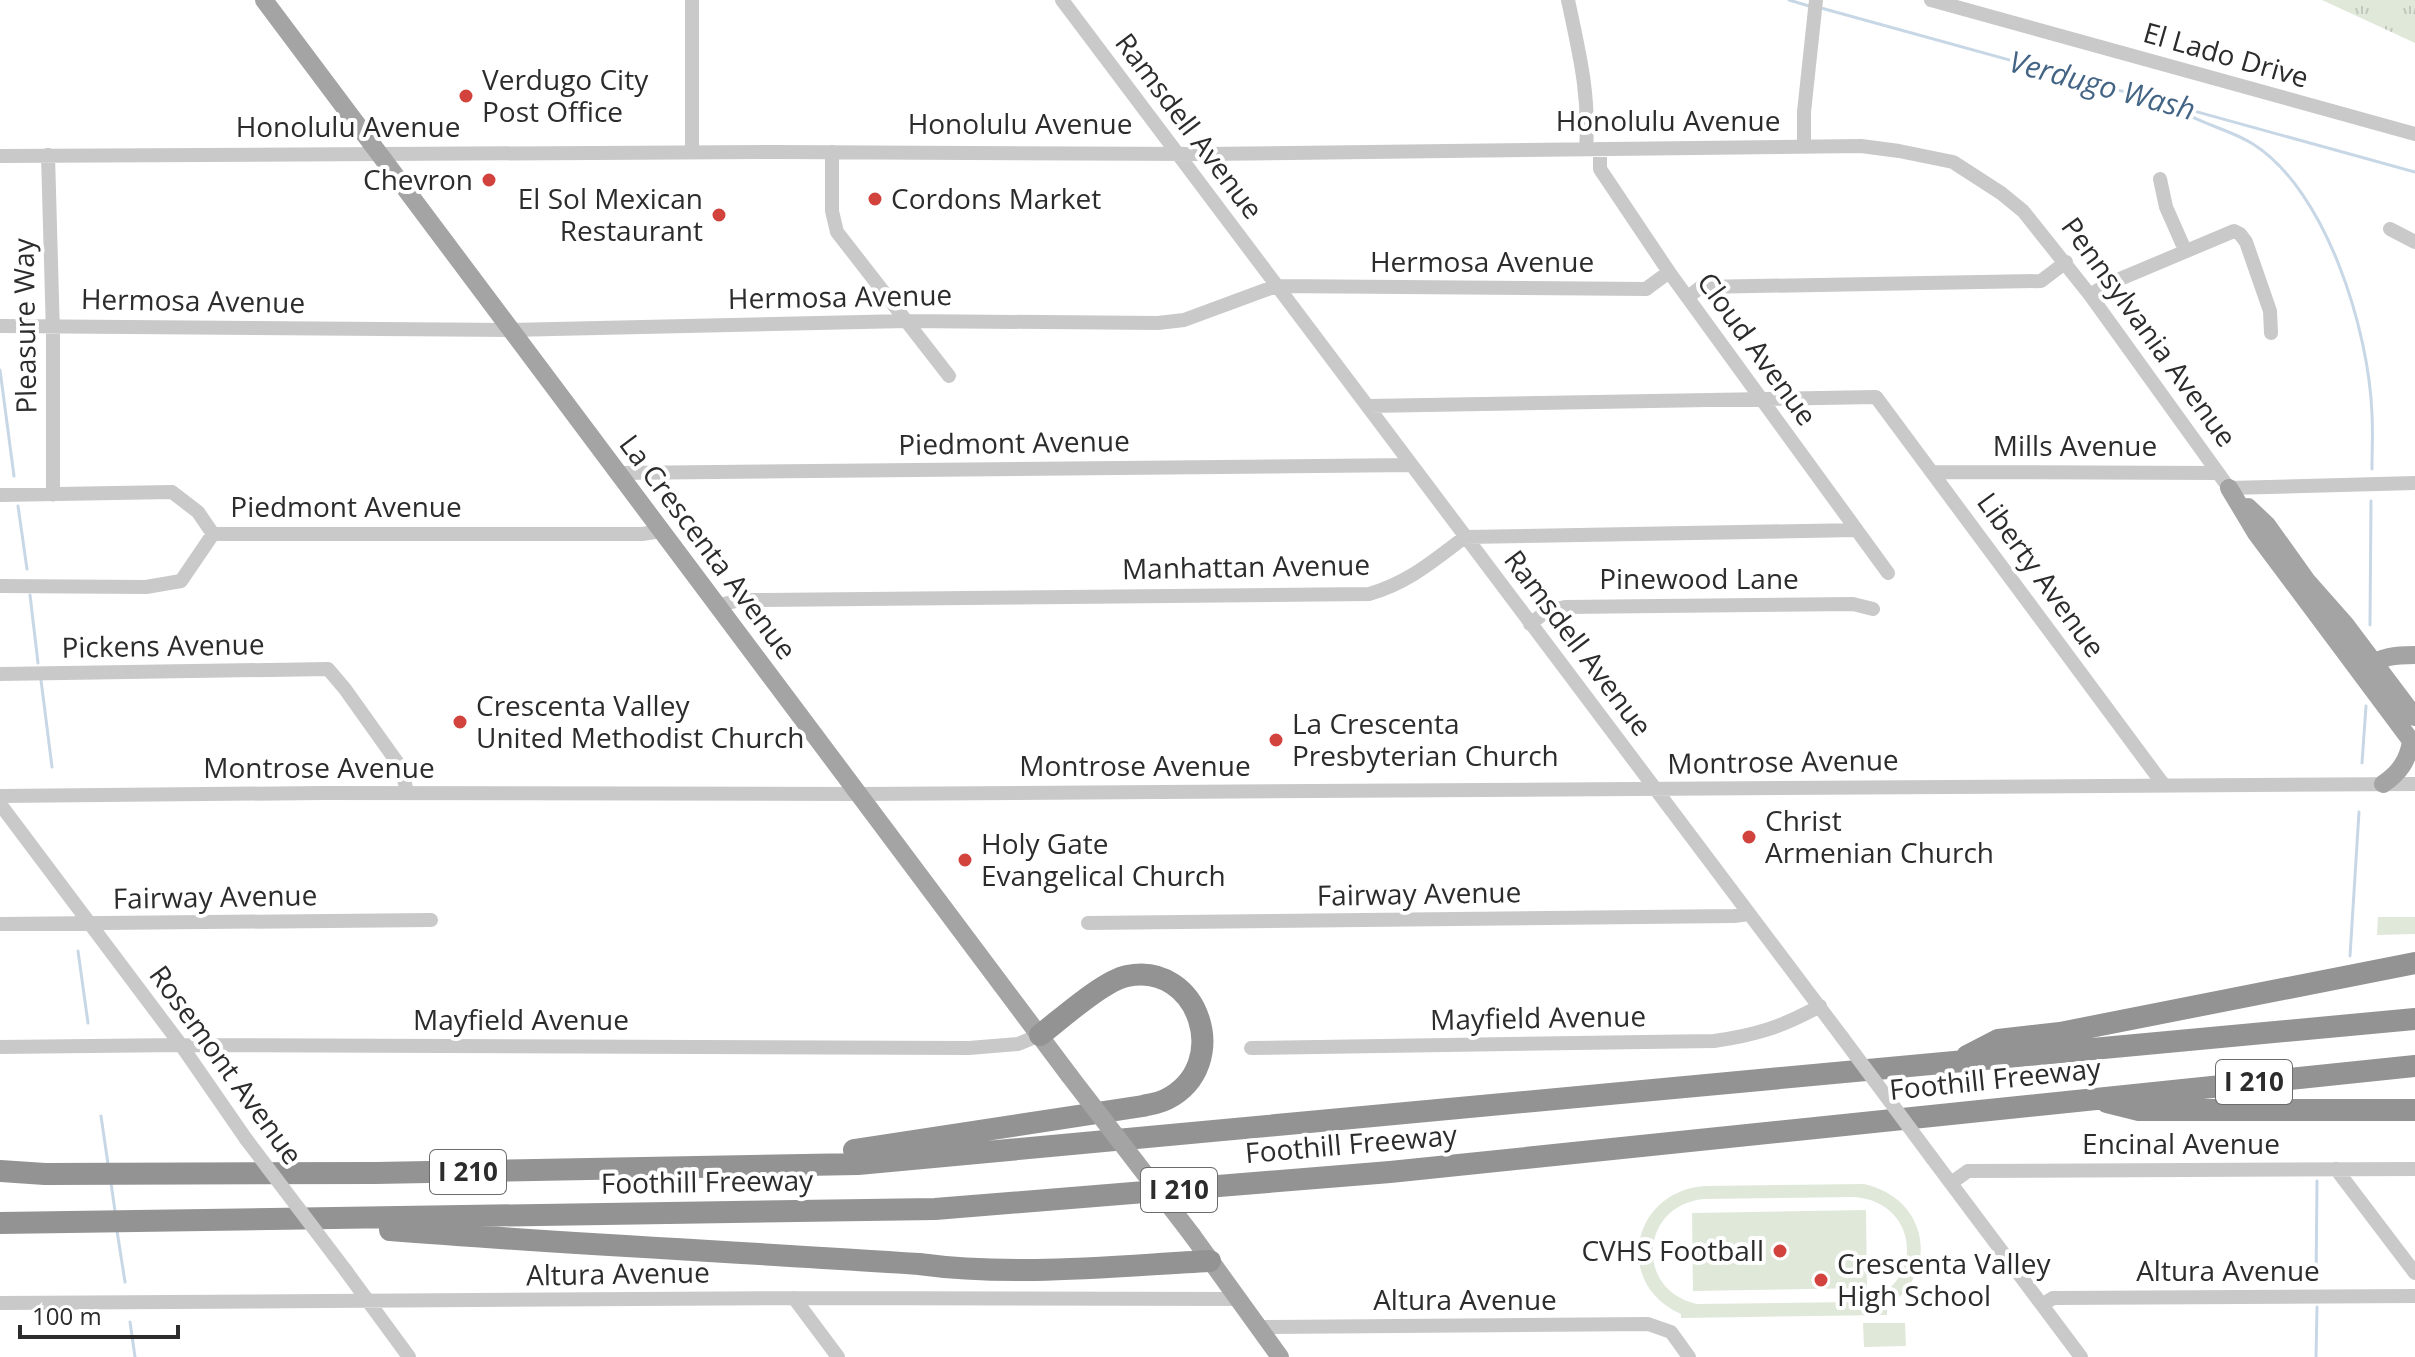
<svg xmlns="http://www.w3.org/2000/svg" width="2415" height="1357" font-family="'Open Sans',sans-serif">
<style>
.grass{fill:url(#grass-tufts)}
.garden{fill:#e0e8da;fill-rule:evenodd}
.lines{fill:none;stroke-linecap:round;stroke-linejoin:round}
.stream{stroke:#c8d7e6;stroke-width:3}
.minor{stroke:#c9c9c9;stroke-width:14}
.major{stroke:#a4a4a4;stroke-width:18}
.highway{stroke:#939393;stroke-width:22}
.minor-bridge{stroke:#c9c9c9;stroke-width:14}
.major-bridge{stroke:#a4a4a4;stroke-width:18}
.poi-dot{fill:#d2433e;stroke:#fff;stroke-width:3}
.labels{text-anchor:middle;stroke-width:8;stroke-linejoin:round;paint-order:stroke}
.shield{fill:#fff;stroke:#6b6b6b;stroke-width:2}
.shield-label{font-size:26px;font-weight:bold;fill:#2c2c2c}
.street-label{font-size:28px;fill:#2c2c2c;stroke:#fff}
.poi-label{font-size:28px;fill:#2c2c2c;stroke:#fff;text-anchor:start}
.water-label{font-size:30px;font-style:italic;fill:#436484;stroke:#fff}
</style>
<defs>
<pattern id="grass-tufts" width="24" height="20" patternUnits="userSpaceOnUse" patternTransform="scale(2)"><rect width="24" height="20" fill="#e0e8da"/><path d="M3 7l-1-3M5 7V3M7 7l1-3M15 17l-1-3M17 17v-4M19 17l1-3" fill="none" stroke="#c0c7bb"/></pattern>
</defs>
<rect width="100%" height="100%" fill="#fff"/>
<path class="grass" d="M2322 0H2415V43Z"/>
<path class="garden" d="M2378 917H2415V934L2377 935Z
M1864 1184C1928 1198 1941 1271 1887 1307V1315L1681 1318V1314C1613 1284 1631 1192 1704 1186ZM1854 1197C1924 1202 1925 1295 1855 1302L1697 1304C1634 1290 1640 1205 1704 1199Z
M1866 1210 1867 1288 1693 1291 1692 1213Z
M1863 1323H1905L1906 1346 1864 1347Z"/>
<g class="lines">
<path class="stream" d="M1789 0 1809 6
M1821 8 2415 172
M2176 108C2200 124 2229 129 2253 144 2327 191 2369 331 2372 414 2373 432 2372 451 2372 469
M0 370 14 476
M18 506 27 569
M30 595 38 663
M2370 625 2371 501
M41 680 52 767
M2362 763 2366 706
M78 951 88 1023
M2350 956 2359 812
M101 1116 108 1164
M111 1183 115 1211
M117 1231 125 1282
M2316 1282 2317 1181
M130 1322 135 1357
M2316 1357 2317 1307"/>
<path class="minor" d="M692 0V152
M1062 0 1842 1037
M1568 0C1579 52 1590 95 1586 149
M1931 0 2415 134
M1804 147V112L1816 0
M1600 149V169L1669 272 1888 573
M832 152V211L837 232 949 376
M48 155 53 334V495
M0 156 777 152 1201 154 1861 146 1899 151 1953 162 2001 193 2023 211 2090 295 2229 488 2415 483
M2160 179 2166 207 2185 250
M2390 229 2415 242
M2090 295 2108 284 2234 231 2240 234 2246 242 2270 311 2271 333
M1688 297 1701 287 2041 281 2066 262
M0 326 510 330 906 321 1158 323 1184 320 1276 286 1646 289 1669 272
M1368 406 1876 397 2163 784
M1932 472 2218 473
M617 473 1411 465
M0 495 172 492 198 512 213 534H642L662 531
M0 586 146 587 181 581 213 534
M717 606 739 600H763L1369 594C1408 583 1433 561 1465 537L1857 530
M1530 624 1547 611 1565 607 1853 604 1873 609
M0 674 328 669 345 689 402 769 407 793
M0 796 322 793 860 794 2415 784
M0 804 181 1045 246 1139
M1088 923 1734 916 1749 914
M0 924 431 920
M0 1047 181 1045 969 1048 1018 1044 1040 1035
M1251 1048 1714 1041C1756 1035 1782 1027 1820 1006
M1932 1158 2081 1357
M2336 1169 2415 1273
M1951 1183 1968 1171 2415 1169
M346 1271 409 1357
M794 1298 838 1357
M0 1303 794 1298 1237 1299
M2042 1305 2053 1298 2415 1296
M1258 1327 1648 1324 1671 1332 1689 1357"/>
<path class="major" d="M264 0 1069 1075
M2229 488 2256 533 2415 746
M2248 507 2267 525 2307 581 2345 624 2415 717
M2365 668C2381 656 2396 655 2415 655
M2383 784C2399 773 2408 761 2411 741
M1192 1235 1280 1357"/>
<path class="highway" d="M1967 1056 1998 1040 2060 1033 2415 963
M2107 1102 2139 1110H2415
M854 1150 1143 1106C1151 1104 1160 1103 1167 1099 1233 1065 1199 961 1127 976 1103 981 1061 1019 1040 1035
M0 1171 45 1174 375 1173 858 1164 2415 1019
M0 1223 935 1209 1390 1172 2415 1066
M390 1230C566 1244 742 1252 919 1264 1014 1277 1114 1266 1210 1261"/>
<path class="minor-bridge" d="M1842 1037 1932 1158
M246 1139 346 1271"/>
<path class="major-bridge" d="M1069 1075 1192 1235"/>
</g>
<g class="poi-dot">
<circle cx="466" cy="96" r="8"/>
<circle cx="489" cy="180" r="8"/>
<circle cx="875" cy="199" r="8"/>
<circle cx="719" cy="215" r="8"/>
<circle cx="460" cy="722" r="8"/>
<circle cx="1276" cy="740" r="8"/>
<circle cx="1749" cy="837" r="8"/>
<circle cx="965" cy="860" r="8"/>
<circle cx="1780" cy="1251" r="8"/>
<circle cx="1821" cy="1280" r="8"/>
</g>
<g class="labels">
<g class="shield">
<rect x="2216" y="1060" width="76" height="44" rx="6"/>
<rect x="430" y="1150" width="76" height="44" rx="6"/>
<rect x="1141" y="1168" width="76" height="44" rx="6"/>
</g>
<g class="shield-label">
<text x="2254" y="1091">I 210</text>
<text x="468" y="1181">I 210</text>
<text x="1179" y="1199">I 210</text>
</g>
<g class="street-label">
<text transform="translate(2226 55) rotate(16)" y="10">El Lado Drive</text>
<text x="1668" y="131">Honolulu Avenue</text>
<text x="1020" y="134">Honolulu Avenue</text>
<text transform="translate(1189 126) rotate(53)" y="10">Ramsdell Avenue</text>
<text x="348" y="137">Honolulu Avenue</text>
<text x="1482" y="272">Hermosa Avenue</text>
<text transform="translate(840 297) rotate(-1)" y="10">Hermosa Avenue</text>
<text transform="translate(193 301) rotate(1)" y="10">Hermosa Avenue</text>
<text transform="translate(25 326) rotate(-91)" y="10">Pleasure Way</text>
<text transform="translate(2149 332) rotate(54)" y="10">Pennsylvania Avenue</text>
<text transform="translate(1757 349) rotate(54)" y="10">Cloud Avenue</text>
<text transform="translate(1014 443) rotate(-1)" y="10">Piedmont Avenue</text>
<text x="2075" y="456">Mills Avenue</text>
<text x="346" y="517">Piedmont Avenue</text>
<text transform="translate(708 547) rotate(53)" y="10">La Crescenta Avenue</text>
<text transform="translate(1246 567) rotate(-1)" y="10">Manhattan Avenue</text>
<text transform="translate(2041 575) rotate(54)" y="10">Liberty Avenue</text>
<text x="1699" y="589">Pinewood Lane</text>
<text transform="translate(1578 643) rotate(53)" y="10">Ramsdell Avenue</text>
<text transform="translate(163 646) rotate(-1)" y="10">Pickens Avenue</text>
<text transform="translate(1783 762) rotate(-1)" y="10">Montrose Avenue</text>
<text x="1135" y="776">Montrose Avenue</text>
<text x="319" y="778">Montrose Avenue</text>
<text transform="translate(1419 894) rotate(-1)" y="10">Fairway Avenue</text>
<text transform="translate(215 897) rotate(-1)" y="10">Fairway Avenue</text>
<text transform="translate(1538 1018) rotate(-1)" y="10">Mayfield Avenue</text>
<text x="521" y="1030">Mayfield Avenue</text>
<text transform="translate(226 1065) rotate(54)" y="10">Rosemont Avenue</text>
<text transform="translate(1995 1079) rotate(-6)" y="10">Foothill Freeway</text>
<text transform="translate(1351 1144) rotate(-5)" y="10">Foothill Freeway</text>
<text x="2181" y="1154">Encinal Avenue</text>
<text transform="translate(707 1182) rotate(-1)" y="10">Foothill Freeway</text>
<text x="2228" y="1281">Altura Avenue</text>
<text transform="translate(618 1274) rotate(-1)" y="10">Altura Avenue</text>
<text x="1465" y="1310">Altura Avenue</text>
</g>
<g class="poi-label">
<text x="482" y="90">Verdugo City<tspan x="482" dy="32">Post Office</tspan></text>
<text x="473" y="190" text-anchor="end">Chevron</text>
<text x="703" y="209" text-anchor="end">El Sol Mexican<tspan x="703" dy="32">Restaurant</tspan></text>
<text x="891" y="209">Cordons Market</text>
<text x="476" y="716">Crescenta Valley<tspan x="476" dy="32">United Methodist Church</tspan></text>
<text x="1292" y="734">La Crescenta<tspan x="1292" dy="32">Presbyterian Church</tspan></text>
<text x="1765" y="831">Christ<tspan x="1765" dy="32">Armenian Church</tspan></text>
<text x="981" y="854">Holy Gate<tspan x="981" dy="32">Evangelical Church</tspan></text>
<text x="1764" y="1261" text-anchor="end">CVHS Football</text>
<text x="1837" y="1274">Crescenta Valley<tspan x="1837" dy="32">High School</tspan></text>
</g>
<g class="water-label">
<text transform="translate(2102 86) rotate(15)" y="10">Verdugo Wash</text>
</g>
</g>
<path d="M20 1325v12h158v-12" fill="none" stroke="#2c2c2c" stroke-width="4"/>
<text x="32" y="1325" font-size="24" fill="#2c2c2c" stroke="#ffffff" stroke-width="6" paint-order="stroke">100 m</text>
</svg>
